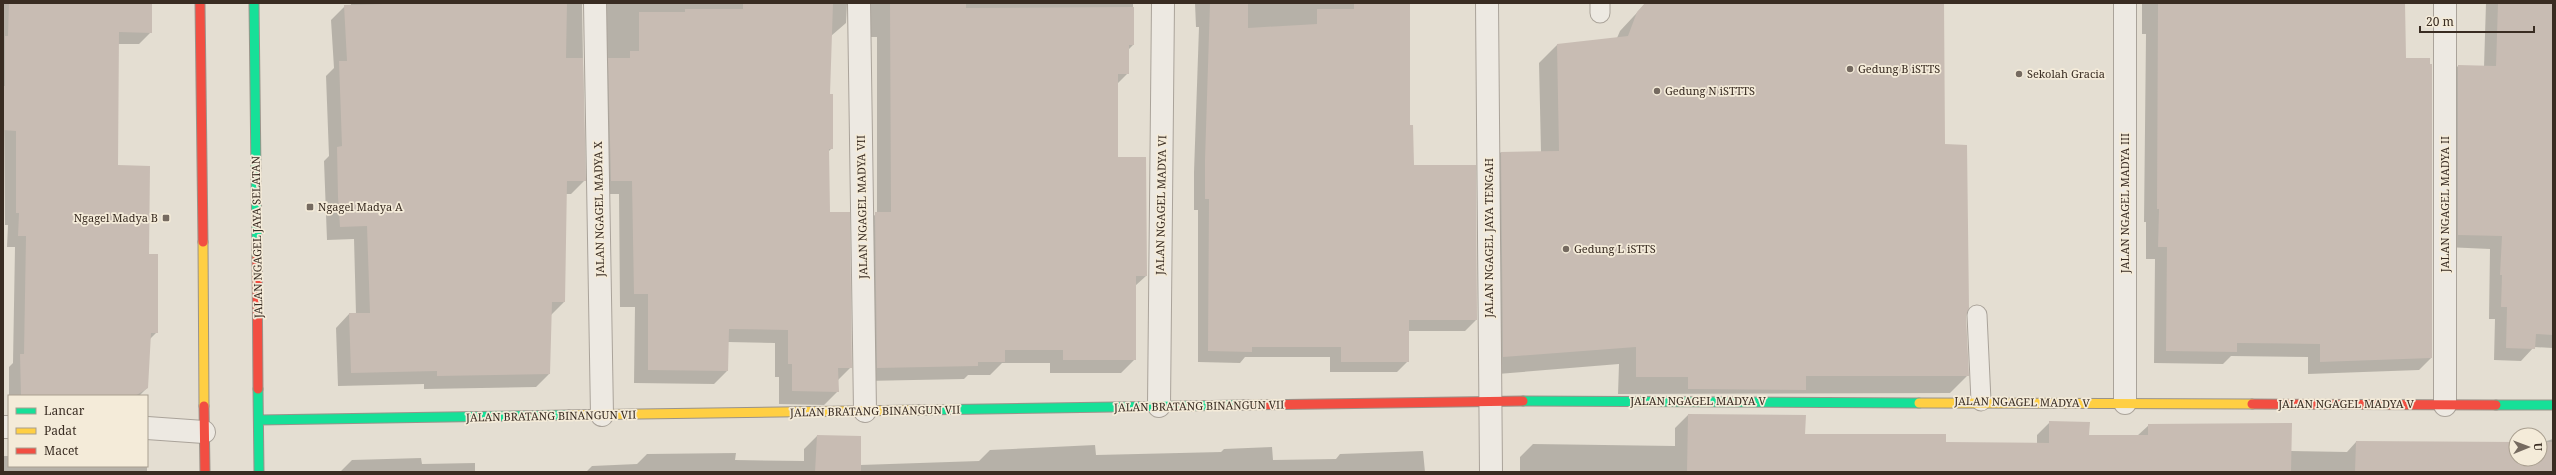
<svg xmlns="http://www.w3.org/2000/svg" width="2556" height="475" font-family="'Noto Serif',serif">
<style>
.shadow{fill:#0003}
.building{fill:#c8bcb3}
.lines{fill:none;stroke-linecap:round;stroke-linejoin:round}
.lane-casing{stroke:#aaa39a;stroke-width:21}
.street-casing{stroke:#aaa39a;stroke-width:24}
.fast-casing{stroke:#9a938a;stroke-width:11}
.slow-casing{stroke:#9a938a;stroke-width:11}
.jam-casing{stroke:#9a938a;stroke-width:11}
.lane{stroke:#ede9e2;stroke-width:19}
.street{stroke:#ede9e2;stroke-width:22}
.fast{stroke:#16e098;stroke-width:9}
.slow{stroke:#ffcf43;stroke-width:9}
.jam{stroke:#f24e42;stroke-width:9}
.poi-dot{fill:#756a60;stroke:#f4ebd9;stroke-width:1.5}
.labels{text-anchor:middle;stroke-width:3.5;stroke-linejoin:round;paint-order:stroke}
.poi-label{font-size:11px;fill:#392c22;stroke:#f4ebd9;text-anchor:start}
.street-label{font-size:11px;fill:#392c22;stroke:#f4ebd9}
</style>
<rect width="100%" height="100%" fill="#e4ded2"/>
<path class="shadow" d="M3 3H152L151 32 139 44H118L117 166 148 255 157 332 149 340 147 388 139 396H9V367L13 363 15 247H7L8 225H5Z
M351 3H1133V45L1128 50V73L1117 84V158L1146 276 1135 286V359L1121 373H1050V363H1002L990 375H968L964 379 864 381 862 227 877 213V37H859L857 10 847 4 846 23 831 36 829 95 832 148 828 152 829 213 851 367 837 381 838 391 824 405 779 404V377H775V343L728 342 727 371 714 384 634 383 635 307H620L619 194H597L592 10 582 4 585 180 571 194H566L564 302 551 315 549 374 536 387 424 389V384L338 386 336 328 349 314H356L354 239 327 240 324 161 329 156 326 76 334 68 331 20 345 6H351Z
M1195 3H1410L1408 126 1413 166 1476 320 1465 331H1408V361L1397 372H1330V357H1245L1240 363 1198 362V210H1194V172L1199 27H1196Z
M1646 3H1943L1944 145 1965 315 1968 375 1950 393 1618 394 1619 364 1485 375 1484 170 1501 152H1541L1539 63 1557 45 1617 38 1620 31Z
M2142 3H2403L2405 59 2432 357 2419 370 2308 374V357L2231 356 2223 364 2154 363 2155 259H2146V222H2144L2146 34H2142Z
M2486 3H2553V348L2534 347 2521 361 2494 360 2495 319H2489L2490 249 2445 247V79L2458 66 2484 67Z
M1688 415 1804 435 1945 443 2037 444V435L2050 422 2088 436H2137L2149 425 2291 451 2347 452 2356 442 2516 443V459H2540V443L2553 439V472H1520V457L1533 444 1675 446V428Z
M817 436 860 465 979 461 990 450 1095 445 1096 455 1221 452 1224 449 1272 447 1273 460 1336 459 1340 454 1423 451 1425 472H586L592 466 637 464 647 454 736 453 735 460 804 461V449Z
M3 456H9V466L147 465V472H3Z
M421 458 422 464 475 463V472H340L352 460Z"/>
<path class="building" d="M9 3H152V33L119 32 118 165 150 166 149 254H158V333H151L148 388 135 396H21L20 354H24L26 236H18L19 213H16V131L3 130V86H5V36H8Z
M421 3H567L566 58H583L586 181H567L565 302H552L550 374 437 376V371L351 373 349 313H370L367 226 340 227 338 197 337 147 342 146 339 61H347L344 5Z
M743 3H833L830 94H833V149H829L830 212H850L852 368H838L839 392 792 391V364H788V330L729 329 728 371 648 370V294H634L632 181H611L608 58H630V51H639V12H685V9H743Z
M890 3H966V8L1134 7V45H1129V74H1118V157H1146L1147 276H1136V360H1063V350H1005V362H978V366L877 368 875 212H891Z
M1210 3H1248V28L1317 24V9H1354V3H1410V125H1413L1414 165H1476L1477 320H1409V362H1341V347H1252V352L1208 351 1209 199H1205V160Z
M1645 3H1944L1945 144 1967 145 1969 308 1966 316 1969 376H1806V390L1688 389V377H1636V347L1503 357 1501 152 1559 151 1557 44 1628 36 1637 12Z
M2158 3H2405L2406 58H2430V64H2432V358L2320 362V344L2237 343V352L2166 351 2167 247H2158L2159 209H2157Z
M2498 3H2553V335L2536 334 2535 349 2506 348 2507 307H2501L2502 275H2500L2502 236 2458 235V65L2496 66Z
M1688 414 1806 415 1805 434H1946V442L2049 443V421L2090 422 2089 435H2148V424L2292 423 2291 472H1687Z
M817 435 861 436V472H815Z
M2356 441 2516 442V459H2540V442H2553V472H2355Z"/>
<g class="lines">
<defs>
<path id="lane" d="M1600 3V13
M1977 315 1981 401"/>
<path id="street" d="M595 3 602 415
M859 3 865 411
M1487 3 1491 472
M2125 3V403
M2445 405V3
M1159 406 1163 3
M3 427H9
M147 428 204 432"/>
<path id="fast" d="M254 3 257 257
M258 389 259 472
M1523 401 1919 403
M2496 405H2553
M918 410 1244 405
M259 420 569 415"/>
<path id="slow" d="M203 242 204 406
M1919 403 2252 404
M569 415 918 410"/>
<path id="jam" d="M200 3 203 242
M257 257 258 389
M2252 404 2496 405
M1244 405 1523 401
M204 406 205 472"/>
</defs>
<use href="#lane" class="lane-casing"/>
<use href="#street" class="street-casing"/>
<use href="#fast" class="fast-casing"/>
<use href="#slow" class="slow-casing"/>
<use href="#jam" class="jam-casing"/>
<use href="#lane" class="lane"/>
<use href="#street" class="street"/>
<use href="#fast" class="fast"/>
<use href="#slow" class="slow"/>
<use href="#jam" class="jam"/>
</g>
<g class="poi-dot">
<circle cx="1850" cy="69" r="4"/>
<circle cx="2019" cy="74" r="4"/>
<circle cx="1657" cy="91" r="4"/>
<rect x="306" y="203" width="8" height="8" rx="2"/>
<rect x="162" y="214" width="8" height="8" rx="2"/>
<circle cx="1566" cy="249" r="4"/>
</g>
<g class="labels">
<g class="poi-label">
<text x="1858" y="73">Gedung B iSTTS</text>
<text x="2027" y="78">Sekolah Gracia</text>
<text x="1665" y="95">Gedung N iSTTTS</text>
<text x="318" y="211">Ngagel Madya A</text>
<text x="158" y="222" text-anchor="end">Ngagel Madya B</text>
<text x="1574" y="253">Gedung L iSTTS</text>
</g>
<g class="street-label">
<text transform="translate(2125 203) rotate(-90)" y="4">JALAN NGAGEL MADYA III</text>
<text transform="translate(2445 204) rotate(-90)" y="4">JALAN NGAGEL MADYA II</text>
<text transform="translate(1161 205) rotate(-89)" y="4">JALAN NGAGEL MADYA VI</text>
<text transform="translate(862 207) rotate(-91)" y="4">JALAN NGAGEL MADYA VII</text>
<text transform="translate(599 209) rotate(-91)" y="4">JALAN NGAGEL MADYA X</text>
<text transform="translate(257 237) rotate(-91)" y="4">JALAN NGAGEL JAYA SELATAN</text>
<text transform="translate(1489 238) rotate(-90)" y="4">JALAN NGAGEL JAYA TENGAH</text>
<text x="1698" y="405">JALAN NGAGEL MADYA V</text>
<text transform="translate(2022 402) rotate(1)" y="4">JALAN NGAGEL MADYA V</text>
<text x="2346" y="408">JALAN NGAGEL MADYA V</text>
<text transform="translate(1199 406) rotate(-1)" y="4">JALAN BRATANG BINANGUN VII</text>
<text transform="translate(875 411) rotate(-1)" y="4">JALAN BRATANG BINANGUN VII</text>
<text transform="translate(551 416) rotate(-1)" y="4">JALAN BRATANG BINANGUN VII</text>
</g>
</g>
<rect width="2556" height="475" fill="none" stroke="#392c22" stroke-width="8"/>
<rect x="8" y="395" width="140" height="72" fill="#f4ebd9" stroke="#a99f90"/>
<rect x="16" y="408" width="20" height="6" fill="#16e098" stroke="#a99f90"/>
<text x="44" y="415" font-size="12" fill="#392c22">Lancar</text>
<rect x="16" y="428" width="20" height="6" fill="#ffcf43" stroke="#a99f90"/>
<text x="44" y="435" font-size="12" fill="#392c22">Padat</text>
<rect x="16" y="448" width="20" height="6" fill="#f24e42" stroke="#a99f90"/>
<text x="44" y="455" font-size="12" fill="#392c22">Macet</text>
<g transform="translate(2528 447) rotate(89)"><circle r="19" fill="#f4ebd9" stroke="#a99f90"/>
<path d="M0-3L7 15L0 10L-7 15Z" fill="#756a60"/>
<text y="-6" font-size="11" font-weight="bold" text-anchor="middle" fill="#392c22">U</text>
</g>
<path d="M2420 26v6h114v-6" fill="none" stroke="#392c22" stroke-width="2"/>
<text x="2426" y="26" font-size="12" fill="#392c22" stroke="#f4ebd9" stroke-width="3" paint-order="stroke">20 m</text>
</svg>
